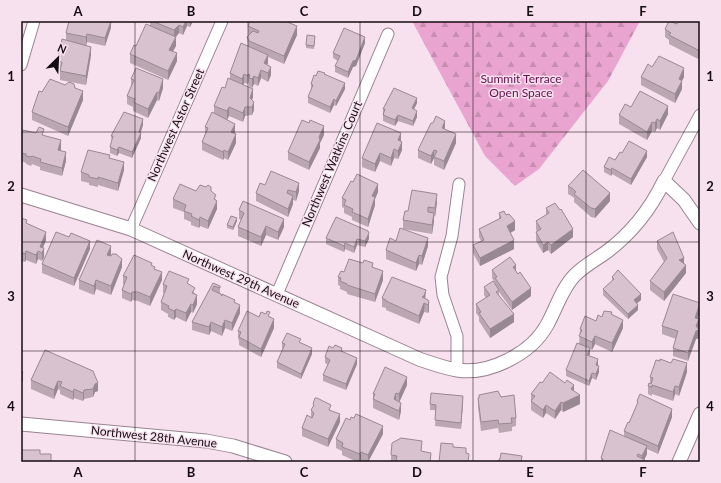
<svg xmlns="http://www.w3.org/2000/svg" width="721" height="483" font-family="Lato,sans-serif">
<style>
.forest{fill:url(#forest-firs)}
.lines{fill:none;stroke-linecap:round;stroke-linejoin:round}
.minor-casing{stroke:#988390;stroke-width:13}
.tertiary-casing{stroke:#988390;stroke-width:15}
.minor{stroke:#fff;stroke-width:11}
.tertiary{stroke:#fff;stroke-width:13}
.wall{fill:#bba7b2}
.shaded-wall{fill:#988891}
.building{fill:#d9c2cf;stroke:#988891}
.grid{fill:none;stroke:#140c11;stroke-width:1;stroke-opacity:0.55}
.labels{text-anchor:middle;stroke-width:3;stroke-linejoin:round;paint-order:stroke}
.park-label{font-size:12px;fill:#640e4e;stroke:#f8e1ee}
.street-label{font-size:12px;fill:#140c11;stroke:#f8e1ee}
.neatline{fill:none;stroke:#140c11;stroke-width:1.5}
.grid-label{font-size:13px;text-anchor:middle;font-weight:bold;fill:#140c11}
</style>
<defs>
<pattern id="forest-firs" width="22" height="20" patternUnits="userSpaceOnUse"><rect width="22" height="20" fill="#e9a5cf"/><path d="M5 1l3.5 6h-7zM16 11l3.5 6h-7z" fill="#c78db1"/></pattern>
</defs>
<rect width="100%" height="100%" fill="#f8e1ee"/>
<path class="forest" d="M412 21H640L608 81 539 169 515 186 485 156Z"/>
<g class="lines">
<defs>
<path id="minor" d="M21 65 34 21
M664 181 700 115
M131 229 222 21
M277 294 388 34
M457 370V336L443 295 441 277 452 236 459 184"/>
<path id="tertiary" d="M21 195 131 229 419 359C431 363 444 368 457 370 489 375 531 354 547 325 556 309 562 288 575 275 584 266 595 260 605 253 631 234 650 210 664 181L684 200 700 223
M21 424 206 441 233 446 285 462
M679 462 700 414"/>
</defs>
<use href="#minor" class="minor-casing"/>
<use href="#tertiary" class="tertiary-casing"/>
<use href="#minor" class="minor"/>
<use href="#tertiary" class="tertiary"/>
</g>
<path class="wall" d="M69 21H112L105 46 87 42 86 45 91 55 86 85 60 80V70L57 69V61L66 40V33Z
M150 21H193L190 27 187 26 183 35 179 33 176 37V46L173 51 177 61 168 80 130 63V54L136 46 150 26Z
M700 21 698 59 669 44V40L665 37V29L677 24Z
M248 26 297 35 284 64 268 57V63L267 65 271 75 268 82 261 78 258 86 254 84 252 88 249 86V82L248 84 244 83V85L253 97 252 100 254 110 252 115 245 116 243 122 229 116 227 120 235 132 234 133 236 143 228 160 224 158 223 160 202 150V142L205 134V127L214 113V106L225 88 230 79V73L248 46 247 37 249 35 248 34Z
M315 39 314 49 306 48V45Z
M365 43 356 66 353 67 348 78 335 72V66L338 61 333 58V53Z
M652 67 684 77 682 80V89L675 103 641 85V77Z
M325 74 345 89 336 106 334 105 330 113 308 103V97L311 90V84L316 76Z
M131 79 163 88 159 101 157 100 148 118 133 111V107L127 104V96L131 86Z
M65 85 75 88 83 100 68 136 32 120V112L42 92Z
M417 103 414 109 417 117 413 126 398 121 395 126 383 121V109Z
M631 107 668 114 660 130 657 128 655 132 652 131 647 140 619 124V115Z
M143 125 140 133 141 138 132 158 119 153 117 156 110 153V147L112 142 111 136Z
M445 129 456 143 444 170 434 165V158L431 164 418 158V150Z
M324 135 320 143V148L309 170 288 160V152Z
M44 136 61 149 60 151 66 161 62 176 40 170V167L32 164 31 166 26 164V163L21 161V137Z
M401 142 402 150 398 159 394 158 391 166 380 161 375 172 362 167V158Z
M647 157 631 185 612 174 611 176 604 172V167L615 160Z
M110 158 124 170 118 191 98 185V187L89 185V183L81 181V172Z
M265 185 299 191 296 201 293 200V204L288 217 256 201V193Z
M568 186 610 201 595 218 591 217 574 202V198L573 197 568 194Z
M196 191H211L216 200 217 209 208 229 200 226 199 228 191 225V222L184 219V212L173 208V199Z
M378 192 375 199V205L368 227 352 220V217L344 213V208L342 207V198Z
M437 202 435 217 434 216V221L432 234 403 229V220L408 211Z
M546 208 573 237 551 254 548 250 543 253 536 241V232H537L536 229V221L546 215Z
M239 210 284 227 278 240 266 235 261 246 238 236V227L241 220 239 219Z
M499 213 506 215 515 230 510 233 514 249 480 266 473 253V245L481 241 479 237V229L499 219Z
M21 218 46 240 43 248 44 257 42 261 38 259 36 264 26 260 25 262 21 261Z
M237 221 233 230 227 228V225Z
M69 237 90 249 74 286 42 273V264Z
M326 238 369 239 365 247 357 245 354 253 345 249 344 252 326 244Z
M396 241 428 246 422 265 419 264 416 271 386 259V250Z
M657 241 684 264 686 273 664 301 650 290V281L664 262 657 249Z
M111 254 110 256 122 267 111 295 96 289 94 295 79 289V280Z
M152 266 155 269 162 280 150 306 138 301 132 300 131 302 122 298V290L124 285 123 284V276Z
M373 267 383 280 375 302 347 294V292L340 289V286L338 285V277L344 272Z
M492 270 516 271 531 296 512 310 499 292V295L514 322 490 338 479 321V317L476 313V304L486 298 484 295V287L495 284V283L492 278Z
M612 277 641 300 637 303 638 310 628 319 603 295V289L612 281Z
M213 283 220 286V293L222 296 235 303 240 313 232 331 225 328 222 336 211 331 209 335 192 330V322Z
M163 284 189 285 195 294 197 304 193 313 191 312 186 322 176 317 174 320 168 317V314L161 310V302L164 293H163Z
M382 298 425 299 428 300 429 311 428 313 424 312 419 324 386 310V308L382 307Z
M612 315 623 328 612 352 595 344 592 350 590 349 589 356 598 365V366L599 372 596 380 592 378 589 386 566 376V370L579 344 580 329 596 321 602 317Z
M259 317H270L274 328 261 357 239 345V340L238 339V331Z
M698 319 699 327 698 329 699 338 696 339 688 361 673 356V348L676 339 662 334V326Z
M282 343H301L312 354 301 379 277 368V362L283 349 282 348Z
M45 350 98 391 95 392 93 397 84 399 83 401 74 398 73 400 60 394V390L58 389 54 399 31 389V380Z
M342 352 357 364 346 390 323 381V375L328 365 325 363V357Z
M687 372 679 396 675 394 673 401 652 394V396L648 394V386L650 383V377Z
M542 383 574 391 580 404 563 412 561 410 555 419 546 413 543 418 531 410V394Z
M407 385 399 402 401 411 399 420 373 408V394Z
M479 395 501 397 516 418V426L512 427V431L499 433 498 428 481 431 478 407V398H479Z
M463 401 461 429 435 426 436 410H430V404Z
M637 401 672 417 658 454 647 449V454L644 460 645 462H601V458L624 436V431L629 423 637 406Z
M313 404 331 411 340 422 328 447 302 436V428L311 417V410L313 407Z
M383 434 368 462H365L361 460 360 462 355 461 342 455V451L336 448V439Z
M422 452 431 453V462H391V455Z"/>
<path class="shaded-wall" d="M111 21V28L105 46V38Z
M186 21H187V26L183 35V27Z
M190 21H193L190 27Z
M179 25V33L174 39V30Z
M297 26V35L284 64V56Z
M87 34V42L86 46V37Z
M176 37V46L169 58V50Z
M365 37V43L356 66 353 67 348 78V72Z
M91 47V55L86 85V76Z
M700 48V56L698 59V50Z
M177 53V61L168 80V71Z
M268 55V63L264 72V63Z
M271 67V75L268 82V73Z
M684 68V77L679 87V79Z
M261 70V78L258 86V78Z
M244 74V83L242 87V79Z
M254 76V84L252 88V79Z
M163 79V88L159 101V93Z
M682 81V89L675 103V94Z
M345 83V89L336 106V101Z
M253 89V97L250 106V98Z
M83 91V100L68 136V127Z
M157 92V100L148 118V109Z
M417 98V103L412 113V108Z
M334 99V105L330 113V107Z
M254 102V110L252 115V107Z
M668 106V114L660 130V121Z
M229 107V116L227 120V111Z
M245 107V116L243 122V113Z
M417 111V117L413 126V121Z
M398 115V121L395 126V120Z
M143 119V125L140 135 141 133V138L132 158V152Z
M657 119V128L655 132V123Z
M445 121V129L442 128Z
M652 122V131L647 140V132Z
M235 124V132L231 140V132Z
M324 126V135L320 143V148L309 170V162L319 137Z
M401 133V141L398 149V140Z
M236 134V143L228 160V152Z
M456 134V143L444 170V161Z
M61 140V149L58 158V150Z
M402 142V150L398 159V151Z
M119 147V153L117 156V150Z
M394 149V158L391 166V158Z
M224 150V158L223 160V152Z
M434 150V158L431 164V156Z
M647 151V157L631 185V179Z
M66 152V161L62 176V168Z
M380 153V161L375 172V164Z
M124 162V170L118 191V183Z
M612 168V174L611 176V170Z
M299 183V191L296 201V192Z
M378 184V192L375 199V205L368 227V219L372 196Z
M610 193V201L595 218V209Z
M437 194V202L435 217V208Z
M293 196V204L288 217V209Z
M217 201V209L208 229V221Z
M434 213V221L432 234V225Z
M200 217V226L199 228V220Z
M237 218V221L233 230V227Z
M284 219V227L278 240V232Z
M515 221V230L507 235V226Z
M266 226V235L261 246V237Z
M573 229V237L551 254V245Z
M46 232V240L41 252 40 247Z
M369 233V239L365 247V241Z
M428 238V246L422 265V256Z
M357 239V245L354 253V247Z
M514 240V249L480 266V258Z
M90 241V249L74 286V278Z
M548 242V250L543 253V245Z
M345 243V249L344 252V246Z
M111 246V254L107 263V255Z
M44 248V257L42 261V253Z
M26 251V260L25 262V254Z
M38 251V259L36 264V255Z
M419 255V264L416 271V263Z
M684 258V267L679 260Z
M122 259V267L111 295V286Z
M516 265V273L513 267Z
M686 265V273L664 301V292Z
M383 271V280L375 302V294Z
M162 272V280L150 306V297Z
M96 280V289L94 295V286Z
M531 288V296L512 310V302Z
M426 290 424 312 419 324V316L422 297Z
M132 292V300L131 302V294Z
M641 294V300L634 306V300Z
M197 295V304L193 313V305Z
M429 302V311L428 313V305Z
M191 304V312L186 322V313Z
M700 304V312L695 326V318Z
M240 305V313L232 331V323Z
M638 305V310L628 319V314Z
M176 309V317L174 320V311Z
M514 314V322L490 338V329Z
M274 319V328L261 357V349Z
M699 319V327L698 330H699V338L696 339 688 361V353Z
M225 320V328L222 336V327Z
M623 320V328L612 352V343Z
M211 322V331L209 335V327Z
M595 336V344L592 350V342Z
M312 348V354L301 379V374Z
M590 348V354L587 360V355Z
M357 358V364L346 390V384Z
M598 359V365L596 371V365Z
M687 363V372L679 396V387Z
M599 366V372L596 380V374Z
M23 372V380L21 386V377Z
M592 373V378L589 386V381Z
M407 377V385L399 403V394Z
M58 381V389L54 399V390Z
M98 383V391L95 392 93 397V389L95 384Z
M574 385V393L571 389Z
M675 386V394L673 401V392Z
M74 389V398L73 400V392Z
M84 390V399L83 401V393Z
M396 393V402L394 399Z
M580 395V404L563 412V403Z
M463 396V401L461 429V423Z
M561 402V410L555 419V411Z
M401 403V411L399 420V411Z
M546 405V413L543 418V410Z
M672 409V417L658 454V446Z
M340 414V422L328 447V439Z
M383 426V434L368 462V455Z
M647 446V454L643 462H642V456Z
M361 452V460L360 462V454Z"/>
<path class="building" d="M69 21H111L105 38 87 34 86 37 66 33Z
M152 21H186L183 27 179 25 174 30Z
M250 21H285L297 26 284 56 249 41 247 37 253 31 258 33 259 31 248 26Z
M669 21 677 24 679 21H700V33H699L700 34V48L698 50 669 35 671 33 665 29Z
M146 24 176 37 169 50 177 53 168 71 130 54 134 45 136 46Z
M344 28 365 37 356 60 353 61 348 72 335 66 340 56 333 53Z
M307 35 315 36 314 46 306 45Z
M62 39 91 47 86 76 60 71 62 62 57 61Z
M241 43 268 55 264 63 271 67 268 73 261 70 258 78 254 76 252 79 249 78 250 75 248 74V76L244 74 242 79 230 73Z
M659 56 684 68 679 79 682 81 675 94 641 77 648 64 652 67Z
M136 68 163 79 159 93 157 92 148 109 133 102 135 99 127 96 134 80 131 79Z
M318 71 325 73 324 74 345 83 336 101 334 99 330 107 308 97 313 85 311 84 314 75 316 76Z
M228 78 253 89 250 98 254 102 252 107H245L243 113 229 107 227 111 214 106 222 87 225 88Z
M50 79 65 85 69 82 74 84 75 88 83 91 68 127 32 112 39 91 42 92Z
M394 88 417 98 412 108 417 111 413 121 398 115 395 120 383 115 385 109H383Z
M640 91 668 106 660 121 657 119 655 123 652 122 647 132 619 115 625 104 631 107Z
M124 112 143 119 139 132 141 133 132 152 119 147 117 150 110 147 113 136H111Z
M212 112 235 124 231 132 236 134 228 152 224 150 223 152 202 142 208 128 205 127Z
M436 116 445 121 442 128 456 134 444 161 434 157 437 151 434 150 431 156 418 150 431 123H433Z
M302 120 309 123 310 120 324 126 319 137 320 140 309 162 288 152Z
M377 123 401 133 398 140 402 142 398 151 394 149 391 158 380 153 375 164 362 158Z
M39 127 44 129 42 135 61 140 58 150 66 152 62 168 40 162 41 159 32 156 31 157 26 156V154L21 153V137L23 130 36 133Z
M629 141 647 151 631 179 612 168 611 170 604 167 609 157 615 160 620 152 622 153Z
M88 150 110 155 109 158 124 162 118 183 98 177V179L89 177V175L81 172Z
M583 170 610 193 595 209 591 208 574 194 576 192 573 189 568 186Z
M271 171 299 183 296 192 288 190 287 193 293 196 288 209 256 193 260 183 265 185Z
M357 174 378 184 372 196 375 197 368 219 352 212 353 209 344 205 346 200 342 198 351 181 353 182Z
M180 184 196 191 200 185 206 187 208 185 211 187V191L216 195 214 199 217 201 208 221 200 217 199 220 191 216 192 214 184 211 186 205 173 199Z
M412 190 437 194 435 208 428 207V212L434 213 432 225 403 220 405 211H408Z
M243 201 284 219 278 232 266 226 261 237 238 227 244 213 239 210Z
M555 203 560 210 561 209 573 229 551 245 548 242 543 245 536 232 541 229 536 221 549 213 546 208Z
M504 211 506 215 509 214 515 221 507 226 514 240 480 258 473 245 484 240 479 229 501 218 499 213Z
M231 216 237 218 233 227 227 225Z
M336 217 368 231 369 233 365 241 357 239 354 247 345 243 344 246 326 238Z
M21 218 27 220 26 223 46 232 40 247 44 248 42 253 38 251 36 255 26 251 25 254 21 252Z
M400 228 428 238 422 256 419 255 416 263 386 250 390 238 396 241Z
M56 232 69 237 71 233 90 241 74 278 42 264Z
M673 232 684 258 679 260 686 265 664 292 650 281 667 258 657 241Z
M97 240 111 246 107 255 111 256 112 254H116L122 259 111 286 96 280 94 286 79 280Z
M134 255 152 263 151 265 155 267 154 269 162 272 150 297 138 292H132L131 294 122 290 127 277 123 276Z
M510 257 516 265 513 267 518 274 520 272 531 288 512 302 495 278 497 277 492 270Z
M349 259 363 263 364 260 373 263 372 267 383 271 375 294 347 285V284L340 281 341 278 338 277 341 271 344 272Z
M618 270 641 294 634 300 638 305 628 314 603 289 614 279 612 277Z
M169 271 189 279 187 283 195 288 192 293 197 295 193 305 191 304 186 313 176 309 174 311 168 308 169 306 161 302 167 286 163 284Z
M392 277 426 290 424 296 422 297 428 300 429 302 428 305 424 303 419 316 386 301V300L382 298Z
M493 281 499 290 496 292 514 314 490 329 479 313 481 312 476 304 490 295 484 287Z
M213 283 220 286V288L214 286 212 290 221 294 222 296V294L235 300 234 302 240 305 232 323 225 320 222 327 211 322 209 327 192 322Z
M673 294 700 303 695 318 699 319 696 326 699 330 696 331 688 353 673 348 678 331 662 326Z
M247 311 259 317 261 312 266 314 267 311 270 312 268 316 274 319 261 349 239 337 241 332 238 331Z
M604 311 612 312 611 314 623 320 612 343 595 336 592 342 579 336 582 330 580 329 585 316 596 321 598 315 602 317Z
M287 333 301 339 299 342 312 348 301 374 277 362 285 344 282 343Z
M577 343 590 348 587 355 598 359 596 365 599 366 596 374 592 373 589 381 566 370Z
M335 345 342 348 341 351 357 358 346 384 323 375 330 360 325 357 329 346 333 348Z
M45 350 93 371 98 383 95 384 93 389 84 390 83 393 74 389 73 392 60 386 62 382 58 381 54 390 31 380Z
M660 359 671 363 673 359 687 363 679 387 675 386 673 392 652 385V387L648 386 649 383 651 384 653 378 650 377 656 360 660 361Z
M385 367 407 377 399 394 396 393 394 399 401 403 399 411 373 399 375 394H373Z
M21 371 23 372 21 377Z
M550 372 565 383 567 380 574 385 571 389 580 395 563 403 561 402 555 411 546 405 543 410 531 401 535 396 531 394 540 382 542 383Z
M498 391 501 397 514 395 516 418H511L512 423 499 424 498 420 481 422 478 398H479V395Z
M431 393 463 396 461 423 435 420 436 405 430 404Z
M640 394 672 409 658 446 624 431 628 422 629 423 638 402 637 401Z
M315 398H317L331 405 329 410 340 414 328 439 302 428 307 415 312 418 314 413 311 410 314 405 313 404Z
M356 414 383 426 368 455 361 452 360 454 355 452 342 447 343 443 336 439 346 418 350 420 351 417 354 418Z
M610 430 647 446 642 456 638 454 637 456 645 460 644 462H602L603 459 601 458Z
M401 438 422 441 421 451 431 453 430 462H396L397 456 391 455 392 443Z
M441 443 453 444V447L466 448V453L469 454 468 462H439Z
M21 450H40V454H51V462H21Z
M501 453 522 456 521 462H499V459H500Z"/>
<path class="grid" d="M135 21V462M248 21V462M360 21V462M473 21V462M586 21V462M21 132H700M21 242H700M21 351H700"/>
<g class="labels">
<g class="park-label">
<text x="521" y="83">Summit Terrace<tspan x="521" dy="14">Open Space</tspan></text>
</g>
<g class="street-label">
<text transform="translate(176 125) rotate(-66)" y="4">Northwest Astor Street</text>
<text transform="translate(332 164) rotate(-67)" y="4">Northwest Watkins Court</text>
<text transform="translate(241 279) rotate(24)" y="4">Northwest 29th Avenue</text>
<text transform="translate(154 437) rotate(6)" y="4">Northwest 28th Avenue</text>
</g>
</g>
<rect width="721" height="483" fill="none" stroke="#f8e1ee" stroke-width="44"/>
<g transform="translate(58 58) rotate(24)" stroke="#f8e1ee" stroke-width="3" paint-order="stroke">
<path d="M0-3L7 15L0 10L-7 15Z" fill="#140c11"/>
<text y="-6" font-size="11" font-weight="bold" text-anchor="middle" fill="#140c11">N</text>
</g>
<rect x="22" y="22" width="677" height="439" class="neatline"/>
<g class="grid-label">
<text x="78" y="16">A</text>
<text x="191" y="16">B</text>
<text x="304" y="16">C</text>
<text x="417" y="16">D</text>
<text x="530" y="16">E</text>
<text x="643" y="16">F</text>
<text x="11" y="81">1</text>
<text x="710" y="81">1</text>
<text x="11" y="191">2</text>
<text x="710" y="191">2</text>
<text x="11" y="301">3</text>
<text x="710" y="301">3</text>
<text x="11" y="411">4</text>
<text x="710" y="411">4</text>
<text x="78" y="477">A</text>
<text x="191" y="477">B</text>
<text x="304" y="477">C</text>
<text x="417" y="477">D</text>
<text x="530" y="477">E</text>
<text x="643" y="477">F</text>
</g>
</svg>
